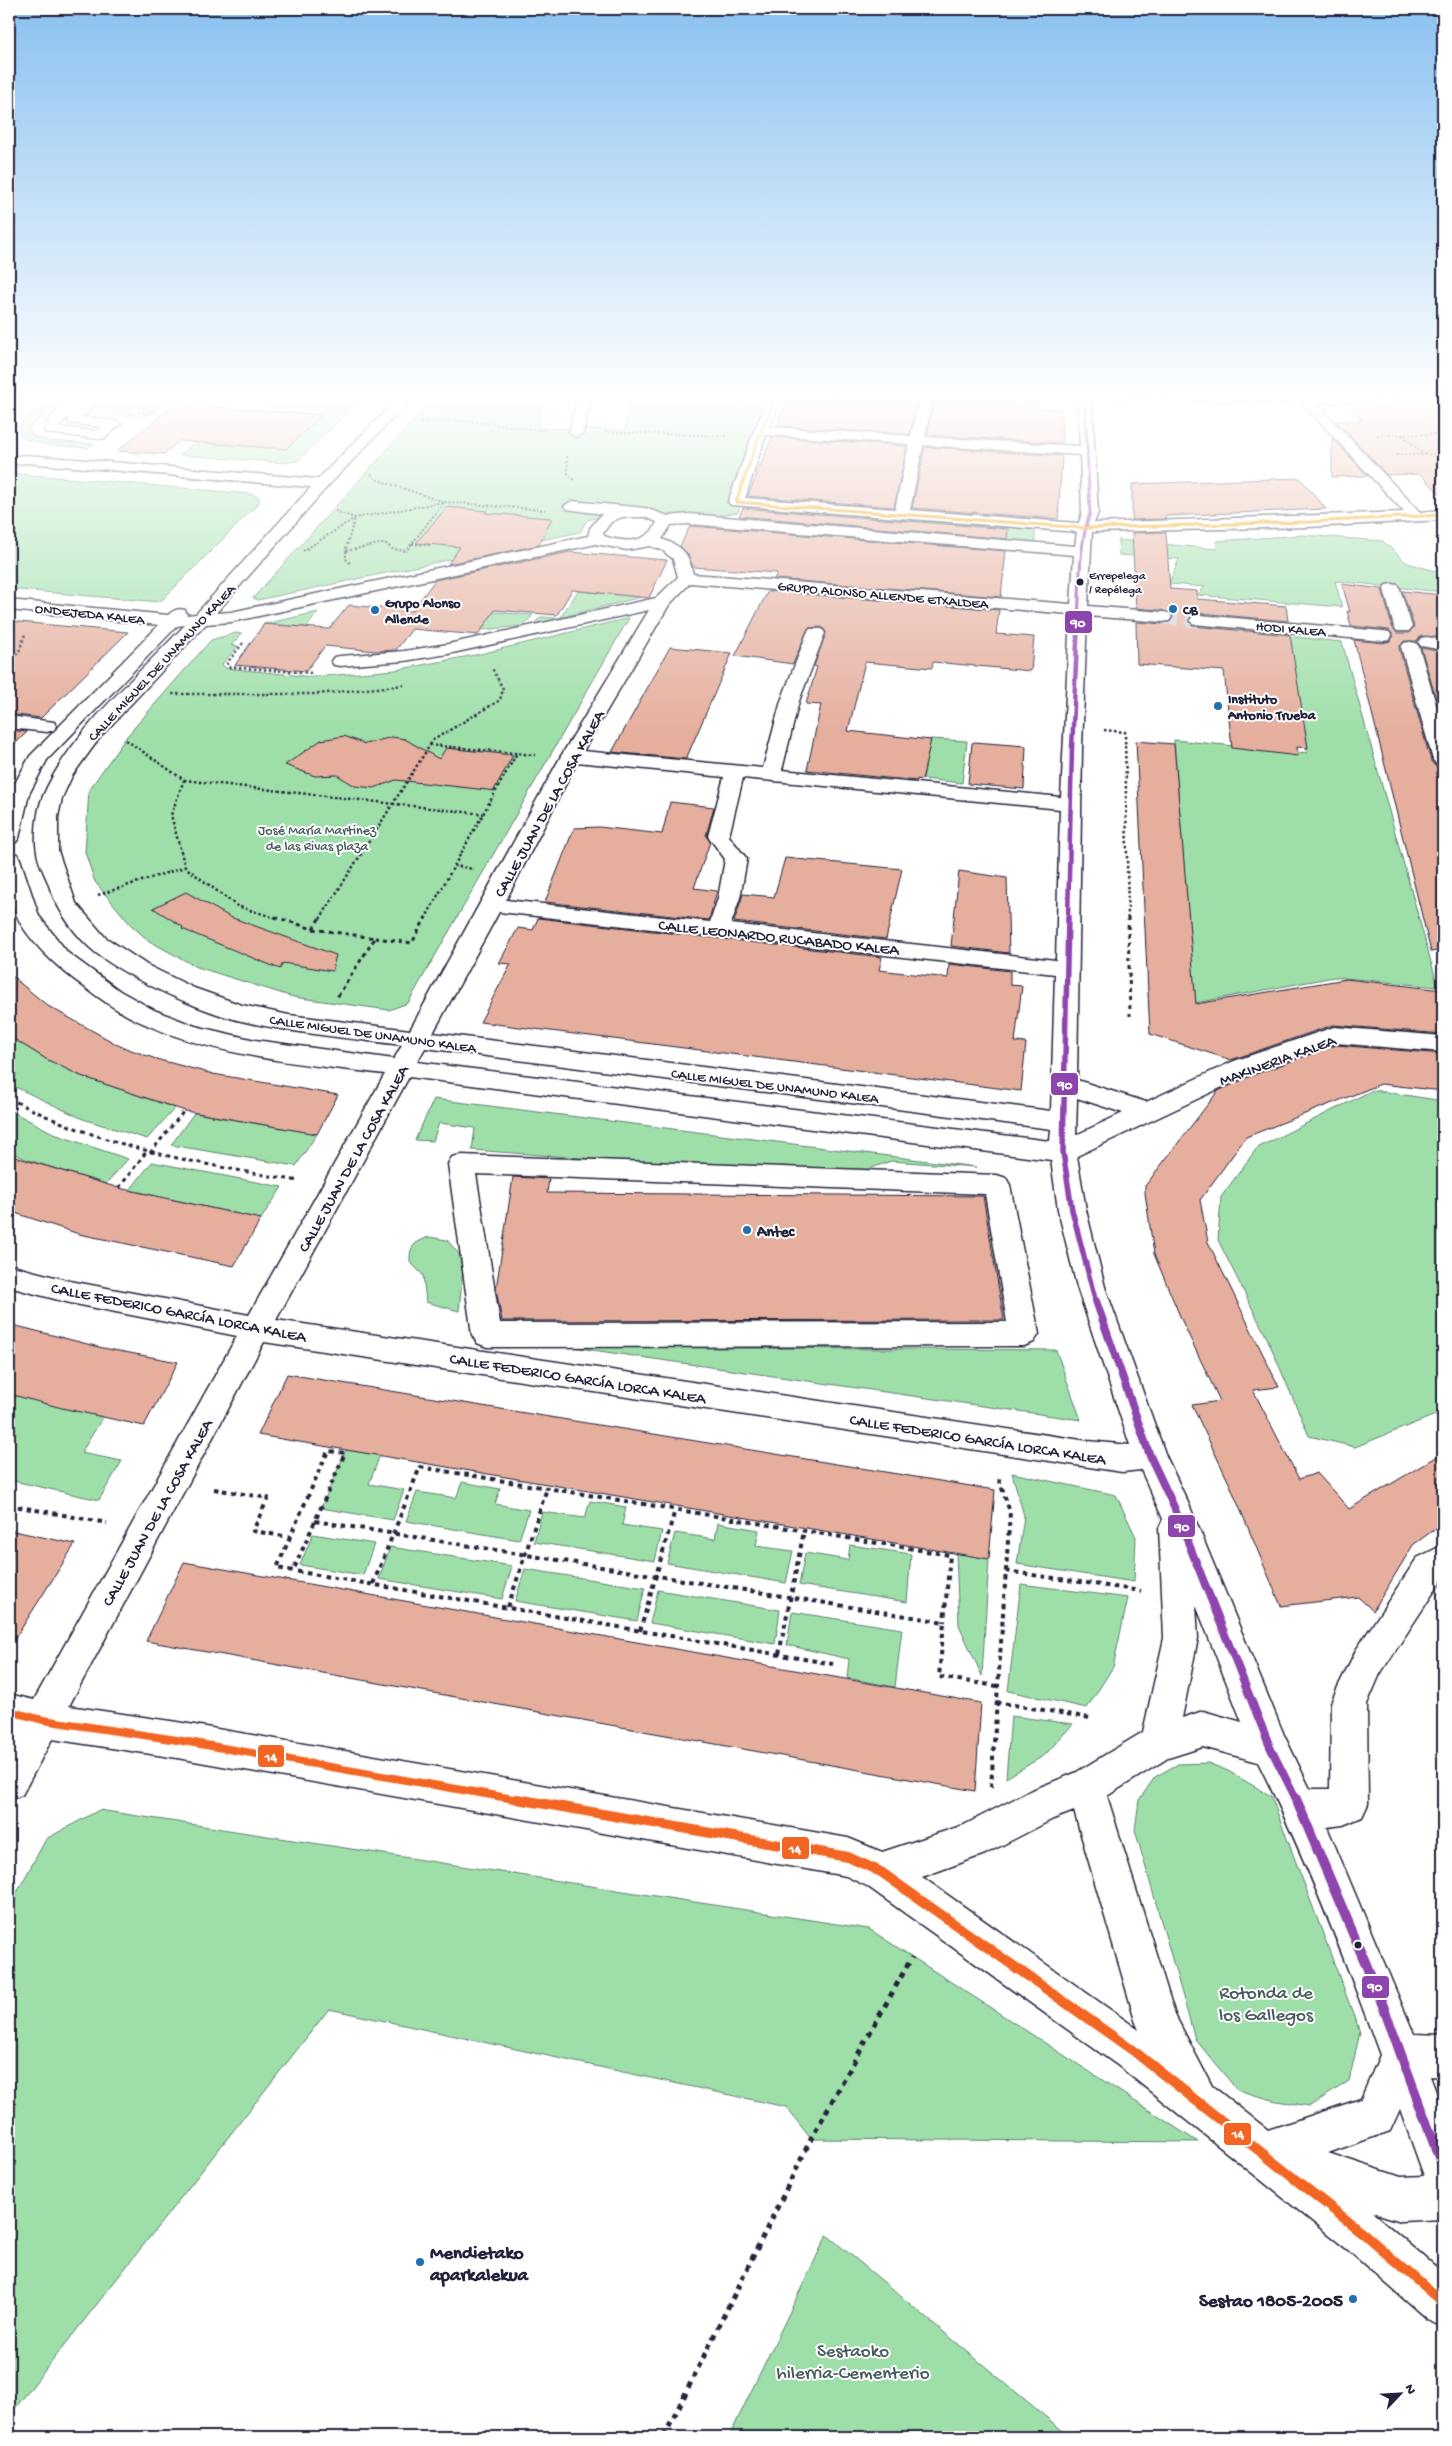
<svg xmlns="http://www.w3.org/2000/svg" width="1452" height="2446" font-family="'Gochi Hand',sans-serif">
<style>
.green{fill:#9edfa9;stroke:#608072}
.building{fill:#e5ae9d;stroke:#22223b}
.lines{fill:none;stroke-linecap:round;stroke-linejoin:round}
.minor-tunnel{stroke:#d3d3d8;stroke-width:15;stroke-dasharray:15 8;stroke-linecap:butt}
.minor-casing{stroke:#22223b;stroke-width:3}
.path-far4{stroke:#22223b;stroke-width:2;stroke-dasharray:2 2;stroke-linecap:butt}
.path-far3{stroke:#22223b;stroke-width:2.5;stroke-dasharray:2.5 2.5;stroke-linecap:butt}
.path-far2{stroke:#22223b;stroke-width:3;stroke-dasharray:4 4;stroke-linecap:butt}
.path-far1{stroke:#22223b;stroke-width:4;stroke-dasharray:4.5 4.5;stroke-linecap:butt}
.path{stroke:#22223b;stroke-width:5;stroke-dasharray:5.5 5.5;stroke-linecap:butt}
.minor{fill:#fff;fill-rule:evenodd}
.bus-1-far4-casing{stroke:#fff;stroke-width:5}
.bus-1-far3-casing{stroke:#fff;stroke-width:7}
.bus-1-far2-casing{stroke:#fff;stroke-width:9}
.bus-1-far1-casing{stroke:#fff;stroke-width:11}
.bus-1-casing{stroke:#fff;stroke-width:14}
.bus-2-casing{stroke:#fff;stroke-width:5}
.bus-3-far1-casing{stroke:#fff;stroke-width:11}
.bus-3-casing{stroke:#fff;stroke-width:14}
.bus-1-far4{stroke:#8e44ad;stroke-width:3}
.bus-1-far3{stroke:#8e44ad;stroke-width:4.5}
.bus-1-far2{stroke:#8e44ad;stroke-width:5.5}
.bus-1-far1{stroke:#8e44ad;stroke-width:8}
.bus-1{stroke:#8e44ad;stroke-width:10}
.bus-2{stroke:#ec9f03;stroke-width:3}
.bus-3-far1{stroke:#f26522;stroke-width:8}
.bus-3{stroke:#f26522;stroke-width:10}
.bus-dot{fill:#22223b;stroke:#fff;stroke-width:2}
.poi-dot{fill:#1f6fb2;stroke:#fff;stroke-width:2}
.labels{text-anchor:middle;stroke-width:4;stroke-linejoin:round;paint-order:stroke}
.far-bus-label{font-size:12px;fill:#22223b;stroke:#fff;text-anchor:start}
.far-street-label{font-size:14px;fill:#22223b;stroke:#fff}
.far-poi-label{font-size:14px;font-weight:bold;fill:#22223b;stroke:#fff;text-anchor:start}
.far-park-label{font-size:14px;fill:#475b5c;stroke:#fff}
.street-label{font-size:16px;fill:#22223b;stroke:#fff}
.poi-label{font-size:16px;font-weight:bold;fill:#22223b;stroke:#fff;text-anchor:start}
.near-park-label{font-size:19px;fill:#475b5c;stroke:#fff}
.near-poi-label{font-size:19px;font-weight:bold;fill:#22223b;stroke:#fff;text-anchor:start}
.line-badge{stroke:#fff;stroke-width:2}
.badge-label{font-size:14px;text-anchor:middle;font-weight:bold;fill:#fff}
</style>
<rect width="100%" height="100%" fill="#fff"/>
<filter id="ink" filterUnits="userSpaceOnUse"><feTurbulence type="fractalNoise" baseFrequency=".02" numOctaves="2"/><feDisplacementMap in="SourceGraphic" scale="10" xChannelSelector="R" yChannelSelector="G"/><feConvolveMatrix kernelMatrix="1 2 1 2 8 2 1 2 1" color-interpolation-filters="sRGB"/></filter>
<g filter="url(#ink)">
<path class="green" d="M61 394H72L28 428 33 436 49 441 93 444 88 448 46 445 24 439 17 429 24 420Z
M111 394H171L167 402 155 411 132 408 127 414 153 413 148 417 85 414Z
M280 394H366L298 461 285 463 180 455 195 442 286 449 321 416 318 415 321 411 266 407Z
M437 394H545L538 428 625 430 630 394H741L737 401 775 404 738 512 665 526 652 514 622 512 587 520 580 532 258 600 253 598Z
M9 473 251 494 259 497V503L160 602 9 589Z
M923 520 1035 530V543L920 534Z
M1302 535 1383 541 1407 563 1443 573V592L1335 581 1342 607 1197 595 1205 587 1169 584 1179 559 1119 555 1118 540 1217 549 1216 541Z
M578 591 641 597 532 625 541 617 560 618Z
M318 612 307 627 264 624Z
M493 612 533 615 523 626 481 630Z
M629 618 408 1003 389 1010 293 997 197 967 149 941 131 925 95 882 85 852 89 790 127 736 211 640 236 633 242 634 231 645 238 646 222 664 225 668 312 677 395 670 480 654Z
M1204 627 1342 642 1438 987 1334 977 1195 1003 1174 740 1307 753 1294 671Z
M930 739 967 741 962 783 923 779Z
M9 1036 46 1059 81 1076 175 1108 147 1139 83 1119 9 1084Z
M1373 1090 1443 1101V1412L1355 1447 1309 1436 1268 1340 1218 1240 1221 1197 1257 1148Z
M434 1099 976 1167 891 1161 855 1174 650 1163 472 1150 475 1128 439 1123 433 1141 415 1140Z
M9 1110 57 1135 128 1159 106 1184 28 1160 9 1151Z
M194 1113 317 1134 296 1166 171 1145Z
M152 1162 282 1187 261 1219 130 1190Z
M429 1237 447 1240 464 1260 459 1311 426 1302 423 1275 410 1262C409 1246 415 1242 429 1237Z
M572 1347 1056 1350 1081 1420 633 1356Z
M9 1394 103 1417 81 1453 122 1461 99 1500 9 1480Z
M346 1450 380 1455 369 1484 404 1490 393 1520 321 1508Z
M1012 1473 1116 1495 1136 1537 1134 1582 1017 1564 1024 1516Z
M462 1482 500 1489 495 1504 529 1510 519 1540 406 1521 417 1492 456 1498Z
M590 1501 626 1507 622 1525 662 1531 655 1561 534 1542 542 1512 585 1518Z
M718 1523 759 1530 756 1546 793 1551 786 1583 667 1563 675 1533 715 1539Z
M313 1534 374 1544 363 1575 300 1565Z
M850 1545 911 1554 907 1602 799 1585 805 1553 848 1560Z
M390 1547 512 1566 502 1599 379 1579Z
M956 1553 989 1559 982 1676 959 1625Z
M525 1569 645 1588 637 1621 515 1601Z
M1021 1584 1128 1598 1113 1667 1087 1708 1008 1691Z
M658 1590 780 1610 775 1644 650 1623Z
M792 1612 902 1629 895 1687 847 1678 849 1659 787 1645Z
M1011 1716 1073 1724 1045 1755 1006 1778Z
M1208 1763 1228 1771 1271 1796 1360 2032 1349 2081 1310 2106 1276 2101 1237 2090 1195 2039 1135 1830 1139 1800 1155 1777 1178 1764Z
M99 1810 869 1929 1198 2142 811 2139 786 2107 329 2009 9 2416V1907L46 1839Z
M827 2235 1070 2437H729Z"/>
<path class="building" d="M790 394 853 397V394H918L910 434 777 426Z
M935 394H1037L1036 408 1061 409 1062 443 927 435Z
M175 404 322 415 286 449 179 441 164 454 117 451Z
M1443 406V497L1420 474 1387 475 1336 421 1362 420 1351 408Z
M772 437 907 446 894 507 748 496Z
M1332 438 1368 476 1332 477Z
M925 447 1062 456 1058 519 912 508Z
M1300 478 1326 509 1165 516V519L1132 520V484Z
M447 507 487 511 485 513 552 518 539 545 448 564 460 547 416 543Z
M743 508 1008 529 1007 539 739 516Z
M690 526 1006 551 1001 597 774 579 777 573 693 567 688 554 680 546Z
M1166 532 1170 589 1197 591V599L1286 606 1288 621 1199 613 1192 615 1188 620 1193 626 1290 635 1308 748 1297 747 1298 756 1232 748 1224 671 1137 664 1136 622 1163 624 1170 622 1174 617 1169 611 1136 608 1132 533Z
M570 552 667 560 649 598 572 590 557 615 495 610 478 635 412 629 396 650 376 651 325 646 306 671 235 665 264 624 329 629 349 605 412 611 435 580Z
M1342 584 1382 589 1392 627 1397 633H1409L1414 626 1402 591 1443 595V638L1421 636 1416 641H1404L1399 648 1431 761 1435 766 1443 768V950L1431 952 1354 640 1383 643 1390 641 1394 636 1389 630 1351 626 1347 611 1350 612Z
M768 591 999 610 996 634 1034 637 1031 671 933 662 932 668 865 662 848 731 931 740 922 780 917 779V781L807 770 821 705 806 704 817 667 814 666 826 632 822 627 808 628 793 664 735 656Z
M9 621 84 628 128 632 41 718 9 714Z
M670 647 732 653 686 759 612 752Z
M1421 648 1443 652V722Z
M9 730 27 732 9 750Z
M344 736 365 744 392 737 405 739 439 759 446 748 513 755 494 790 496 791 396 780 374 788 355 786 337 775 315 776 285 765 321 740Z
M1136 741 1174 744 1196 1004 1346 979 1443 990V1034L1333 1025 1231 1060 1150 1034Z
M974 742 1026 746 1024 789 968 784 972 743Z
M670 802 714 807 706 836 710 842 694 888 717 891 709 920 545 902 574 828 599 827 662 834Z
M785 858 902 869 886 939 734 922 743 894 774 897Z
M959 871 1007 878 1009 953 951 946Z
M186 892 230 917 336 955 332 971 283 963 280 969 182 929 183 927 153 908Z
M538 918 882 957 879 970 948 978 949 964 1010 971V985L1022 986 1015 1042 1026 1043 1021 1091 480 1022 511 964 499 963 518 928 533 930Z
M9 974 48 1006 120 1046 156 1059 213 1074 338 1095 317 1134 185 1111 81 1076 46 1059 9 1036Z
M1336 1045 1443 1054V1091L1381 1084 1246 1137 1200 1200 1208 1242 1279 1387 1253 1390 1299 1479 1317 1473 1349 1509 1443 1453V1523L1413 1545 1373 1611 1358 1597 1281 1606 1230 1485 1192 1405 1220 1401 1182 1321 1154 1254 1145 1193V1186L1218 1091 1253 1075Z
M9 1155 119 1188 261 1219 234 1266 79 1234 9 1211Z
M513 1177 549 1179 547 1193 983 1196 1004 1320 502 1321 496 1289Z
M9 1324 103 1348 178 1362 144 1426 62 1408 9 1394Z
M287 1374 995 1490 989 1559 258 1435Z
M9 1530 75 1544 9 1648Z
M184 1562 981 1703 975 1791 146 1641Z"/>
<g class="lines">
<path class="minor-tunnel" d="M1163 617 1199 620"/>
<defs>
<path id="minor" d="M16 394H31L14 408 9 409V399Z
M73 394H87L78 406 94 394H108L82 417 114 420 121 424 105 438 100 439 46 433 44 430C46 419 65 404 73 394ZM69 417V423L102 427 97 431 58 427Z
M402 394H416L327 487 216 613 231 612 588 536 590 528 602 514 567 509 564 506 572 501 645 508 668 516 689 514 1075 546 1077 532 731 505 728 502 754 431 771 394H784L769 427 911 436 920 394H933L925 437 1080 446 1078 404 1071 394H1085L1092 404 1098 513 1094 523 1404 512 1302 403 1114 398 1108 394H1430L1423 398 1316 403 1420 512 1443 510V520L1308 527 1092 532 1088 606 1163 612 1169 613 1172 617 1169 621 1163 622 1087 616 1082 748 1077 1080 1146 1102 1234 1061 1334 1027 1443 1036V1052L1336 1043 1252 1073 1077 1156 1086 1210 1105 1287 1166 1456 1190 1507 1284 1735 1310 1789H1330L1331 1703 1336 1691 1356 1650 1417 1558 1443 1545V1578L1380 1674 1367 1704 1368 1804 1362 1817 1343 1825 1327 1827 1414 2034 1443 2035V2077L1430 2076 1443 2111V2219L1401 2221 1372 2212 1443 2273V2326L1427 2319 1348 2250 1120 2067 867 1886 846 1876 177 1758 52 1739 22 1795 9 1800V1746L17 1731 9 1728V1694L34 1700 237 1336 70 1303 9 1287V1265L70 1281 249 1315 385 1074C303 1064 214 1057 138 1021 115 1010 95 995 75 980 55 965 26 938 17 916 8 895 9 875 9 853L17 854 20 859 39 916 68 953 120 991 154 1010 195 1026 255 1040 394 1059 402 1045C346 1038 291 1033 237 1020 198 1010 118 974 89 947 69 928 55 905 47 880 43 871 38 861 37 852 34 836 37 810 43 796 69 734 139 674 185 625L177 626 47 760 29 794 19 838 16 842 9 844V794L30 756 159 625 9 610V600L168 615C174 610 177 608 185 610L187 615 196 614 311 487 26 463 9 465V457L26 455 318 479ZM766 435 909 444 895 509 745 498ZM923 445 1080 455 1082 513 1079 523 910 510ZM622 517H645L657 522C648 544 624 543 604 536L603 533 611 522ZM689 524 1074 555 1071 604 693 574C688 552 683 547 662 539L671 525ZM596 544 627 550 650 546 662 550 673 559 678 577 656 598 448 644 404 651 340 656 334 657 331 661 334 665 340 666 404 661 448 654 649 610 561 756 410 1030 289 1015 242 1005 194 988 147 965 105 937 76 903 58 851V817L62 798 72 776 101 736 206 624 231 622ZM690 583 1070 614 1061 797 782 770 799 701 825 633 822 629H810L807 633 781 701 763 768 583 751 669 605ZM577 762 724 777 708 836 725 859 718 898 710 922 506 900ZM743 778 1060 809 1056 960 731 924 740 898 747 859 729 836ZM499 912 1055 974 1051 1111 433 1033ZM425 1048 1051 1129 1050 1141 417 1062ZM409 1077 1051 1160 1058 1210 1077 1287 1130 1445 1088 1441 276 1320ZM1077 1098 1123 1113 1076 1135ZM264 1342 1122 1472 1141 1470 1163 1519 1159 1528 1164 1638 1143 1732 1075 1773 1030 1791 964 1825 882 1852 848 1838 177 1722 69 1706ZM1196 1605 1242 1722 1203 1711 1182 1718 1198 1638ZM1203 1747 1258 1762C1305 1856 1344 1956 1380 2055L1361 2099 1268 2130 1212 2086 1175 2015 1107 1796 1168 1758ZM1074 1811 1136 2023 1139 2030 922 1877 985 1854 1053 1819ZM1400 2109 1424 2176 1401 2177 1328 2153 1390 2131Z
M578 394H592L583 433 576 437 569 433Z
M1392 584 1398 585 1400 589 1412 627 1409 631H1397L1394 627 1384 589 1386 585Z
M1199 615 1383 631 1389 632 1392 636 1389 640 1383 641 1193 624 1190 620 1193 616Z
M1427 637 1443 640V650L1421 646 1418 642 1421 638Z
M1410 642 1416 643 1419 647 1443 728V766L1436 764 1433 760 1401 647 1404 643Z
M9 716 54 722 56 726 54 730 47 732 9 728Z
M461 1155 997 1175 1006 1178 1010 1185 1039 1334 1034 1342 1024 1346 487 1347 477 1343 472 1335 448 1164 452 1157ZM476 1174 985 1194 1007 1322 500 1323Z"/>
</defs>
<use href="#minor" class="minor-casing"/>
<path class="path-far4" d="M170 402 175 394
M434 407 445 394
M138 412H158
M420 423C461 416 507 427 548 431
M605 432 729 436
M1377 435 1443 434
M1403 435 1423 454
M1396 455 1443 454
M567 456 568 473 574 480
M371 474 378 480 444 502 407 550
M335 511 355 518 444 502 545 510
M412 544 431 545
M303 551 355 518
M346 551 379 544H386L392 549 408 551
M350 563 346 559V548L355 518"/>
<path class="path-far3" d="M243 643 227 663 229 667 313 673
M9 662 19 652 25 634
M172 694H318L405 685
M1104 730 1125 732 1128 919
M126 740 184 780 171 815 185 867 237 906 279 919
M430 745 433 740 500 700 503 689 492 668
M184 780 483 814
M454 866 517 753
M98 895 185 867
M320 919 430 745 535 755
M425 919 454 866 474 869"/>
<path class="path-far2" d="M275 917 313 929 320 917
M1128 917 1130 1016
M313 929 375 938 336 999
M375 938 412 943 426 917
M9 1098C103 1148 195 1163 299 1181
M150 1153 184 1111
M119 1188 146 1152"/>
<path class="path-far1" d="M214 1489 268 1498 253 1531 290 1537 328 1451 345 1453 293 1571
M9 1505 107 1523
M315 1521 944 1622 939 1677 997 1686
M290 1537 277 1568 833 1664
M1006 1571 1141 1591
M373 1584 420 1467 950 1555 944 1622
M508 1607 547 1488
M640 1631 675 1510
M779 1654 804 1531
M996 1702 1090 1718
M991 1787 1010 1512 998 1476"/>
<path class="path" d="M664 2437 811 2139 912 1957"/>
<use href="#minor" class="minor"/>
<defs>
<path id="bus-1-far4" d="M1078 394 1085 404 1090 513C1078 548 1080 586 1078 623"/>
<path id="bus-1-far3" d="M1068 919 1072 748 1078 621"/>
<path id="bus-1-far2" d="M1068 917 1063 1152 1072 1210 1096 1303"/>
<path id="bus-1-far1" d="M1096 1301 1150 1456 1174 1507 1270 1747 1297 1801"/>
<path id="bus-1" d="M1296 1799 1379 1995 1443 2168"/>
<path id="bus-2" d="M777 394 761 431 736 502 1085 528 1308 522 1443 515"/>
<path id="bus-3-far1" d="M9 1711 43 1720 177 1740 525 1801"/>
<path id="bus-3" d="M517 1799 848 1857 881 1872 1135 2052 1364 2234 1443 2303"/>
</defs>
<use href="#bus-1-far4" class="bus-1-far4-casing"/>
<use href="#bus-1-far3" class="bus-1-far3-casing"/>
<use href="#bus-1-far2" class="bus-1-far2-casing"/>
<use href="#bus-1-far1" class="bus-1-far1-casing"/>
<use href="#bus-1" class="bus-1-casing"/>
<use href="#bus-2" class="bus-2-casing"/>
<use href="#bus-3-far1" class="bus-3-far1-casing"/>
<use href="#bus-3" class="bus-3-casing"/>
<use href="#bus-1-far4" class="bus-1-far4"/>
<use href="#bus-1-far3" class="bus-1-far3"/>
<use href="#bus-1-far2" class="bus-1-far2"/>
<use href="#bus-1-far1" class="bus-1-far1"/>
<use href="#bus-1" class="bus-1"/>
<use href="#bus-2" class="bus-2"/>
<use href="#bus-3-far1" class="bus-3-far1"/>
<use href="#bus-3" class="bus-3"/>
</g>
</g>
<linearGradient id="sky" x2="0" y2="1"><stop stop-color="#89c1f0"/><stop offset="0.54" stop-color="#fff"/><stop offset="1" stop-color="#fff" stop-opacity="0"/></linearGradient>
<rect width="1452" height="736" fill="url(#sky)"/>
<g class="bus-dot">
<circle cx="1080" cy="582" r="4.5"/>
<circle cx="1358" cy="1945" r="4.5"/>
</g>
<g class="poi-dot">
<circle cx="1173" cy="609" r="5"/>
<circle cx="375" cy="610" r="5"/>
<circle cx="1218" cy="706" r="5"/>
<circle cx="747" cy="1230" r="5"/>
<circle cx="420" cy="2262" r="5"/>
<circle cx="1353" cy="2299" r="5"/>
</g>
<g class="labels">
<g class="far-bus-label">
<text x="1089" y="579">Errepelega<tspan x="1089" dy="14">/ Repélega</tspan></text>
</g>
<g class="far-street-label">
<text transform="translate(883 594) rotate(5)" y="5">GRUPO ALONSO ALLENDE ETXALDEA</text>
<text transform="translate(90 613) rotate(6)" y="5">ONDEJEDA KALEA</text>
<text transform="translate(1291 628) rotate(5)" y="5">HODI KALEA</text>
<text transform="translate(161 662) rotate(-47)" y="5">CALLE MIGUEL DE UNAMUNO KALEA</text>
<text transform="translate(373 1033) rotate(8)" y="5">CALLE MIGUEL DE UNAMUNO KALEA</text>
<text transform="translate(775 1085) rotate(7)" y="5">CALLE MIGUEL DE UNAMUNO KALEA</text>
</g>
<g class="far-poi-label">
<text x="385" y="607">Grupo Alonso<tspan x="385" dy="16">Allende</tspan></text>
<text x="1183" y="614">CB</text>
<text x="1228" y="703">Instituto<tspan x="1228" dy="16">Antonio Trueba</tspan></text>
</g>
<g class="far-park-label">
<text x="317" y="834">José María Martinez<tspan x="317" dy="16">de las Rivas plaza</tspan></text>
</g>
<g class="street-label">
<text transform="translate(548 803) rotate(-61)" y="6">CALLE JUAN DE LA COSA KALEA</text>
<text transform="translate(779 936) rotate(6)" y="6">CALLE LEONARDO RUCABADO KALEA</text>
<text transform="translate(1277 1059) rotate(-20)" y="6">MAKINERIA KALEA</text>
<text transform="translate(352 1158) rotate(-61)" y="6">CALLE JUAN DE LA COSA KALEA</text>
<text transform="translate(179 1311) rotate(11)" y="6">CALLE FEDERICO GARCÍA LORCA KALEA</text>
<text transform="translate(578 1377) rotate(9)" y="6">CALLE FEDERICO GARCÍA LORCA KALEA</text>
<text transform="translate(978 1438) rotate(9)" y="6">CALLE FEDERICO GARCÍA LORCA KALEA</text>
<text transform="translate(156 1512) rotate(-61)" y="6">CALLE JUAN DE LA COSA KALEA</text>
</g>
<g class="poi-label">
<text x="757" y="1236">Antec</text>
</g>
<g class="near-park-label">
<text x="1266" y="1998">Rotonda de<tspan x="1266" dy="22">los Gallegos</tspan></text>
<text x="853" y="2356">Sestaoko<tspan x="853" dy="22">hilerria-Cementerio</tspan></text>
</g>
<g class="near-poi-label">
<text x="430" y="2258">Mendietako<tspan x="430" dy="22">aparkalekua</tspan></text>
<text x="1343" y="2306" text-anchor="end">Sestao 1805-2005</text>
</g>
</g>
<g class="line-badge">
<rect x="1064" y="610" width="29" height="24" rx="5" fill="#8e44ad"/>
<rect x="1050" y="1072" width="29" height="24" rx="5" fill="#8e44ad"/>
<rect x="1167" y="1514" width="29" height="24" rx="5" fill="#8e44ad"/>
<rect x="257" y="1744" width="28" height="24" rx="5" fill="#f26522"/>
<rect x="781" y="1836" width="29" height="24" rx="5" fill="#f26522"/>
<rect x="1361" y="1975" width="29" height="24" rx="5" fill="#8e44ad"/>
<rect x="1223" y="2122" width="29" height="24" rx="5" fill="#f26522"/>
</g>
<g class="badge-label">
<text x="1078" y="627">90</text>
<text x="1065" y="1089">90</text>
<text x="1182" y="1531">90</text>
<text x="271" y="1761">14</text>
<text x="795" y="1853">14</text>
<text x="1375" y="1991">90</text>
<text x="1238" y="2138">14</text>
</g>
<rect width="1452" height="2446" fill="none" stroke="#fff" stroke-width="30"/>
<rect x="15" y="15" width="1422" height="2416" fill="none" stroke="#22223b" stroke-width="2" filter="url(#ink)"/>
<g transform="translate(1400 2394) rotate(65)" stroke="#ffffff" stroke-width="4" paint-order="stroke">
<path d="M0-4L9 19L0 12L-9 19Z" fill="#22223b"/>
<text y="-8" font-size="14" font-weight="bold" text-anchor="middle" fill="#22223b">N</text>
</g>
</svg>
